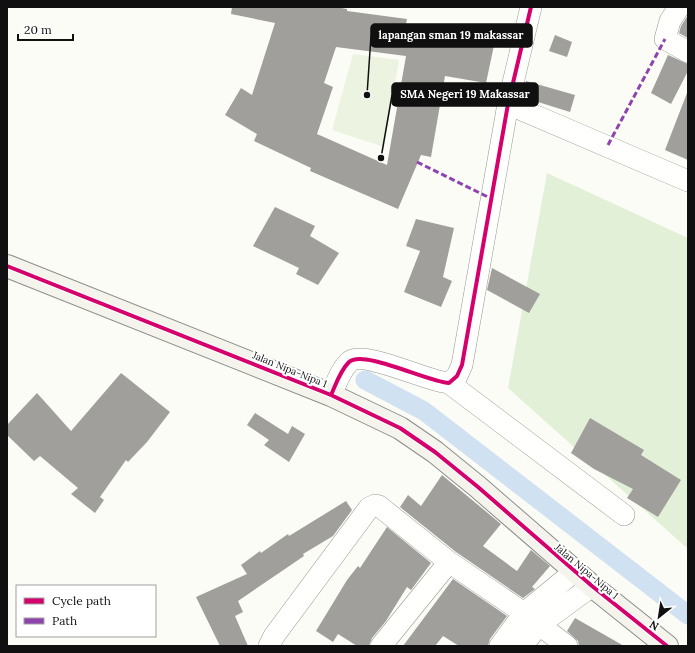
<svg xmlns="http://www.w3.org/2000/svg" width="695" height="653" font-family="Lora,serif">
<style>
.green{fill:#e2f0d8}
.pitch{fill:#ecf4e1}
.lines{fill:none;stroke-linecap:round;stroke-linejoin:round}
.canal{stroke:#d0e1f2;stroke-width:19}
.building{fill:#a09f9b;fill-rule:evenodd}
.street-casing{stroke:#969694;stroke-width:22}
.secondary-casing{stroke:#8d8d8a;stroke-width:24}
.street{stroke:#fffffe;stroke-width:21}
.secondary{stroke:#f4f4ec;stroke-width:22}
.quiet{stroke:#8e44ad;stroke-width:3;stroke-dasharray:6 3;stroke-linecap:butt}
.cycleway-casing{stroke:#fff;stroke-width:6}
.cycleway{stroke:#d6006c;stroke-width:4}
.labels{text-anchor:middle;stroke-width:4;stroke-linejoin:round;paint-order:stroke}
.street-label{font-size:10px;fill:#101010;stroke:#fff}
.leader{fill:none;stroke:#101010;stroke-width:1.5}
.callout-dot{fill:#101010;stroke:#fff;stroke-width:1.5}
.callout{fill:#101010;stroke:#101010;stroke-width:1.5}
.callout-label{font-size:11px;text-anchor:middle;font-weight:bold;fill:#fff}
</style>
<rect width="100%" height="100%" fill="#fcfcf6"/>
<path class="green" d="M547 173 688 238V549L508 388Z"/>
<path class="pitch" d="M353 54 399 60 384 147 332 130Z"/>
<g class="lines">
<path class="canal" d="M365 380 424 411 688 615"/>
</g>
<path class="building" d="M232 7H336L347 9V11L407 19 406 24 455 33V30L496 36 486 83 445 76 431 157 421 155 398 209 310 171 311 168 254 141 257 134 225 115 241 88 252 95 275 23 231 14ZM336 47 406 56 387 165 317 134 333 87 324 83Z
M688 15V38L679 33 681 26Z
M555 35 572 42 567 57 549 51Z
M668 55 688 64V71L671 104 651 93Z
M526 81 575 95 570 112 522 97Z
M687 93 688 94V160L665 150Z
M275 207 315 226 310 236 339 253 318 285 296 274 299 268 253 246Z
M416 219 454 228 443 277 452 281 441 307 404 292 420 251 406 246Z
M492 268 540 294 529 313 487 290Z
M121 373 170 412 147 442 128 462 126 460 100 497 104 500 95 513 71 494 78 488 40 456 34 461 7 435V425L37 393 71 431Z
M255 413 288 434 292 426 305 434 289 462 264 445 269 440 247 425Z
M590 418 644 450 641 455 681 480 658 517 627 498 633 489 594 469 571 453Z
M442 475 501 524 483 546 517 571 531 550 550 566 532 587 535 589 523 598 456 552 400 507 408 495 421 506Z
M346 501 352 510 333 536 303 554 304 556 238 601 243 612 235 616 248 646H220L196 597 247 574 241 565 260 551 261 553 288 534 289 536Z
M387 527 431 563 411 590 407 587 386 621 372 638 369 646H357L338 634 333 642 316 631 347 580 358 566 360 568Z
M453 579 507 616 490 639 488 646H459L443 636 435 646H403Z
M575 618 624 646H579L578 641 567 631Z"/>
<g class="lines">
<defs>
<path id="street" d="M679 7 670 21 665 39 688 52
M508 104 688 181
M449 383 624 515
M331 395C336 384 340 371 349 362 363 349 428 382 449 383L457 376 462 365 508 104 531 7
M269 646 274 636 369 508 375 505 379 506 449 562 524 613 567 646
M381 646 449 562
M500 646 524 613 575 571
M522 646 539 625 592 586"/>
<path id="secondary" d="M7 266 331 395 400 428 435 452 478 487 592 586 667 646"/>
</defs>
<use href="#street" class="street-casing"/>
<use href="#secondary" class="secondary-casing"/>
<use href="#street" class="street"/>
<use href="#secondary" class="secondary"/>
<path class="quiet" d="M608 145 665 39
M417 162 492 199"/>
<defs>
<path id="cycleway" d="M7 266 331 395 400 428 435 452 478 487 592 586 667 646
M331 395C336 384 340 371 349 362 363 349 428 382 449 383L457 376 462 365 508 104 531 7"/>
</defs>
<use href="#cycleway" class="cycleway-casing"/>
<use href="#cycleway" class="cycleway"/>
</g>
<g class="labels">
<g class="street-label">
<text transform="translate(290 369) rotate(22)" y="4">Jalan Nipa-Nipa 1</text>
<text transform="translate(587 571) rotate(40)" y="4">Jalan Nipa-Nipa 1</text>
</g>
</g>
<path class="leader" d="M367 95L371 36M381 158L392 95"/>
<g class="callout-dot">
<circle cx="367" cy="95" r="4"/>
<circle cx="381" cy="158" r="4"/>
</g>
<g class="callout">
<rect x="371" y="24" width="161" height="23" rx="4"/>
<rect x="392" y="83" width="146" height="23" rx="4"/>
</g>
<g class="callout-label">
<text x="451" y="39">lapangan sman 19 makassar</text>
<text x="465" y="98">SMA Negeri 19 Makassar</text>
</g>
<rect width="695" height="653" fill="none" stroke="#101010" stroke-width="16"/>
<rect x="16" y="585" width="140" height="52" fill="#ffffff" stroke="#9f9f9f"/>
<rect x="24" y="598" width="20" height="6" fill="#d6006c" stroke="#9f9f9f"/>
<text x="52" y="605" font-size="12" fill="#101010">Cycle path</text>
<rect x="24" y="618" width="20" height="6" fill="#8e44ad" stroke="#9f9f9f"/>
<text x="52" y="625" font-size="12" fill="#101010">Path</text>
<g transform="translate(659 617) rotate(210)" stroke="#ffffff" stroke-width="3" paint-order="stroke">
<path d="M0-3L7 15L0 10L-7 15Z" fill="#101010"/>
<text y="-6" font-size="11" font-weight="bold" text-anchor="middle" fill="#101010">N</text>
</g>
<path d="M18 34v6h55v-6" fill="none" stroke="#101010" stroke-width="2"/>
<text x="24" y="34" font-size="12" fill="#101010" stroke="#ffffff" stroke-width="3" paint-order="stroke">20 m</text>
</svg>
